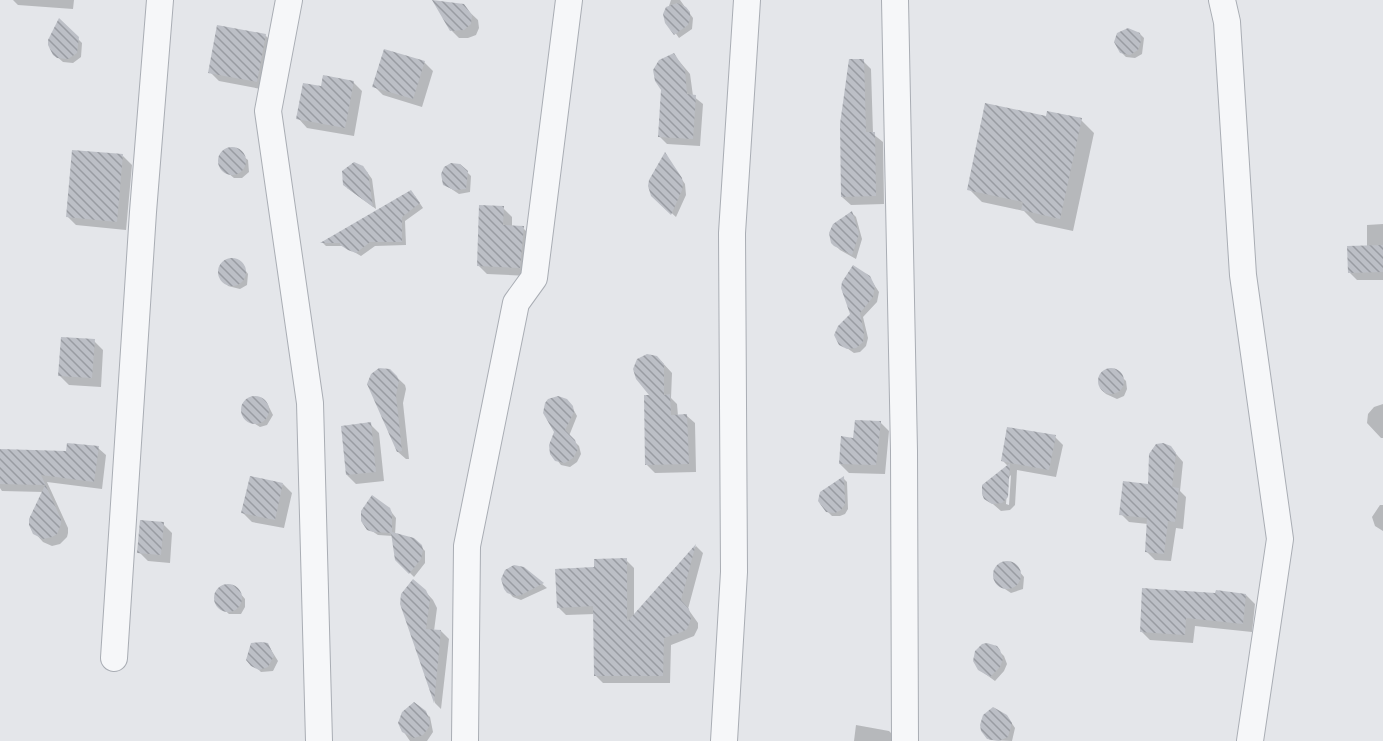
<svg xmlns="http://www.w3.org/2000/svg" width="1383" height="741" font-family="'Noto Sans',sans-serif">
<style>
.shadow{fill:#0003;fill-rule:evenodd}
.building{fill:url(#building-back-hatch)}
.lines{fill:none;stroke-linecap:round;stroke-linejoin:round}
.street-casing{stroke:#a9adb4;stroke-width:28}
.street{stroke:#f6f7f9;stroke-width:26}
</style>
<defs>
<pattern id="building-back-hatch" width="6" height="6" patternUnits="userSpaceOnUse" patternTransform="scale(1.5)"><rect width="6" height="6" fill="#bcbfc6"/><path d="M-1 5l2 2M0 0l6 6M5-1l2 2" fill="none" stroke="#999ca2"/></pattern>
</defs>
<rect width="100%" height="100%" fill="#e4e6ea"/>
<path class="shadow" d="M13 0H74L73 9 18 5Z
M671 0H680L693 18 692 29 679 38 665 18Z
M463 6 478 20 479 28 476 35 468 38H459L451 30Z
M59 20 82 43 81 57 73 63 63 62 54 54Z
M1140 34 1144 38 1142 54 1135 58 1126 57 1121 52Z
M265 35 274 44 266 90 219 81 210 72Z
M674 55 690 74 693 96 703 104 700 146 667 144 659 136Z
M863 61 871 69 873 134 883 142 884 204 851 205 842 197Z
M424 62 433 71 422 107 383 95 374 86Z
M353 82 362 91 354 136 307 128 298 118 322 88Z
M1047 118 1081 120 1094 133 1073 231 1036 223 1024 211 982 202 969 189Z
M233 148 248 160 249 172 242 178H234L223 169 220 158 225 151Z
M665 154 685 184 686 195 676 217 653 196Z
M123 156 132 165 126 230 76 225 67 216Z
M462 167 471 176 470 192 459 194 444 184Z
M367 172 372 179 376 209 347 188Z
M415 196 423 208 405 221 406 245 375 246 361 256 344 246H326L323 243 379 210Z
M503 208 512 217V227L523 228 532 237 529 276 487 274 478 265Z
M852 213 856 217 862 239 856 259 840 250 832 242Z
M1383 224V280H1357L1349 272 1367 247V225Z
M228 261H239L248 274 247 285 240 289 228 286 219 271 222 266Z
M869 277 879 292 877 302 863 317 868 338 866 346 860 352 854 353 841 344Z
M94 341 103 350 101 387 69 385 60 376Z
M661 361 672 373 671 398 677 404 678 416H687L695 423 696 472 655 473 647 465 653 396Z
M389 370 405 385 406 389 403 403 409 459H406L398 452Z
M1115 370 1126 381 1127 389 1124 396 1117 399 1106 394 1101 389 1099 379 1103 371Z
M252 398 262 399 267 403 273 415 267 425 260 427 247 419 243 411V404Z
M1383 404V438H1381L1367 423 1368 414 1374 407Z
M571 405 577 416 569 436 579 446 581 454 577 462 570 467 561 465 557 460Z
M880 422 889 431 885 474 849 473 840 464 854 439Z
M370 424 379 433 384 481 356 484 347 475Z
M1055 437 1063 445 1056 477 1017 470 1015 505 1010 510 1001 511 986 498 1008 466 1003 461ZM1011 475 1009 505 1006 504 1008 478Z
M98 448 106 455 102 489 47 482 68 528V533L67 537 60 544 52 546 43 542 35 533 44 492 2 491 0 488V451L67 453Z
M1171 448 1183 462 1180 491 1186 497 1183 529 1176 528 1171 561 1155 560 1147 552 1148 524 1129 522 1121 514 1149 486Z
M843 478 847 482 848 509 845 514 840 516H832L821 505 819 497Z
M283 484 292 493 284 528 252 522 243 513Z
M1380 505H1383V531L1375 526 1372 517Z
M389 509 396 518 395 535 414 539 425 551V563L414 577 396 559 393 536 378 535 369 529Z
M163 524 172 533 170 563 148 561 139 552Z
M696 546 703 553 688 609 698 623V628L694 636 671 645 670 683H603L595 675V614L566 615 558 607 596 568 626 560 634 568V616Z
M1007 563 1013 564 1024 577 1023 589 1011 593 996 583 995 573 997 567Z
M523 568 547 588 521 600 513 597 505 588Z
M225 586 235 587 245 599V607L241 614H229L217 603 216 595Z
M425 591 433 600 437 608 434 631H441L449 639 441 709 435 703 401 604Z
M1246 595 1255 604 1252 632 1195 626 1193 643 1150 640 1141 631Z
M268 645 278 661 273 671 261 672 248 659Z
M999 651 1004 656 1007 664 1004 671 995 681 980 670Z
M425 713 430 717 433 732 427 741H410L401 728Z
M1007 716 1015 728 1012 741 990 740 985 735Z
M856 725 889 731 899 741H854Z"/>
<path class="building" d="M432 0 464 4 472 15 471 24 464 30 450 31Z
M677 3 686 7 690 12V18L688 25 674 35 665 23 663 14 666 7Z
M59 18 79 37 77 53 68 59 57 58 53 55 48 45V40Z
M217 25 266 34 257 82 208 73Z
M1128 28 1140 33 1141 41 1138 50 1130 55 1120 53 1114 42 1117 33Z
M384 49 425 61 413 99 372 87Z
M674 53 685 70 687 94 696 95 693 139 658 137 661 90 655 81 653 70 659 60Z
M849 59H864L866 132H875L876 196 841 197 840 124Z
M323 75 354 81 345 128 296 119 303 83 321 86Z
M985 103 1046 116 1047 111 1082 118 1060 219 1021 210 1023 202 967 190Z
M218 161a14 14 0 1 1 28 0a14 14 0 1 1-28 0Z
M72 150 123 154 117 222 66 217Z
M665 152 682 178 683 185 682 190 671 215 651 196 648 186 649 180Z
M354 162 363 166 368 173 373 207 343 185 342 171Z
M451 163 460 164 468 171 466 189 454 190 443 185 441 174 444 167Z
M411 190 420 203 402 217V242H370L356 253 348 250 340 245V243H320Z
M479 205 504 206 503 225 524 226 520 268 477 266Z
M852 211 859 234 852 255 834 246 831 243 829 233 833 224Z
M1383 245V272L1348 273 1347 246Z
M218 272a14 14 0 1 1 28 0a14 14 0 1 1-28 0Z
M853 265 870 276 875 286 873 297 860 313 864 333 863 342 856 348 847 349 839 345 834 335 838 326 850 314 841 288 842 282Z
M61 337 95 339 92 378 58 376Z
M647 354 657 356 664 364V395L670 394 671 415 687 414 689 464 645 465 644 395H649L636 379 633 369 637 359Z
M1098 381a13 13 0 1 1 26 0a13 13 0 1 1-26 0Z
M379 368 390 369 397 376 399 381 396 395 402 451 397 452 367 384 371 374Z
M558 396 567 399 573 406 574 412 565 430 575 440 578 449 573 458 565 463 555 461 550 454 549 445 554 432 543 413 545 403 548 399Z
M241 410a14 14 0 1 1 28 0a14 14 0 1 1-28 0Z
M855 420 881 421 876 465 839 464 841 436 853 438Z
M371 422 376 472 346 475 341 426Z
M1007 427 1056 435 1049 470 1010 463 1008 497 1002 503 992 504 984 499 982 494V485L1010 463 1001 461Z
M67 443 99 446 94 482 41 475 61 519V524L57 534 52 537 43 539 33 534 29 525V519L45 485 0 484V449L66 451Z
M1163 443 1171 446 1176 453 1172 487 1179 488 1175 522 1168 521 1164 554 1145 552 1147 518 1119 515 1123 481 1148 484 1149 454 1156 444Z
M250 476 283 483 275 520 241 513Z
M844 476 845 504 841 510 835 513 826 512 818 501 820 492Z
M372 495 390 508 392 513V532L414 538 422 545 423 550 421 559 409 574 395 560 391 533 373 532 367 530 361 521V511Z
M140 520 164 522 161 555 137 553Z
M696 544 681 600 689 609 691 619 687 629 682 632 664 638 663 676H594L593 606 557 608 555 569 594 567V559L627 558V622Z
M993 575a14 14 0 1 1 28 0a14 14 0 1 1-28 0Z
M514 565 524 567 544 583 521 595 516 596 507 593 504 589 501 579 505 570Z
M413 579 426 590 430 599 426 629 441 630 434 703 400 604 401 594Z
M214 598a14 14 0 1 1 28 0a14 14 0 1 1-28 0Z
M1142 588 1215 593 1216 590 1246 594 1243 624 1186 618 1185 635 1140 632Z
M261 642 268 643 274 656 268 667 259 670 251 666 246 660 251 643Z
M987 643 997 646 1000 650 1003 659 1000 667 990 677 978 670 973 661 975 651 982 644Z
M414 702 426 711 430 722 429 727 423 735 414 738 402 732 398 723 402 712Z
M993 707 1007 715 1012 723 1008 737 999 741 987 739 981 731 980 725 983 715Z"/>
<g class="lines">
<defs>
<path id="street" d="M289 0 268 111 310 403 319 741
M895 0 904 451 905 741
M1222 0 1227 22 1243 275 1280 539 1250 741
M114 658 143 212 160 0
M465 741 467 546 516 303 534 278 569 0
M724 741 734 572 732 233 747 0"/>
</defs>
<use href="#street" class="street-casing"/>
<use href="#street" class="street"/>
</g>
</svg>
